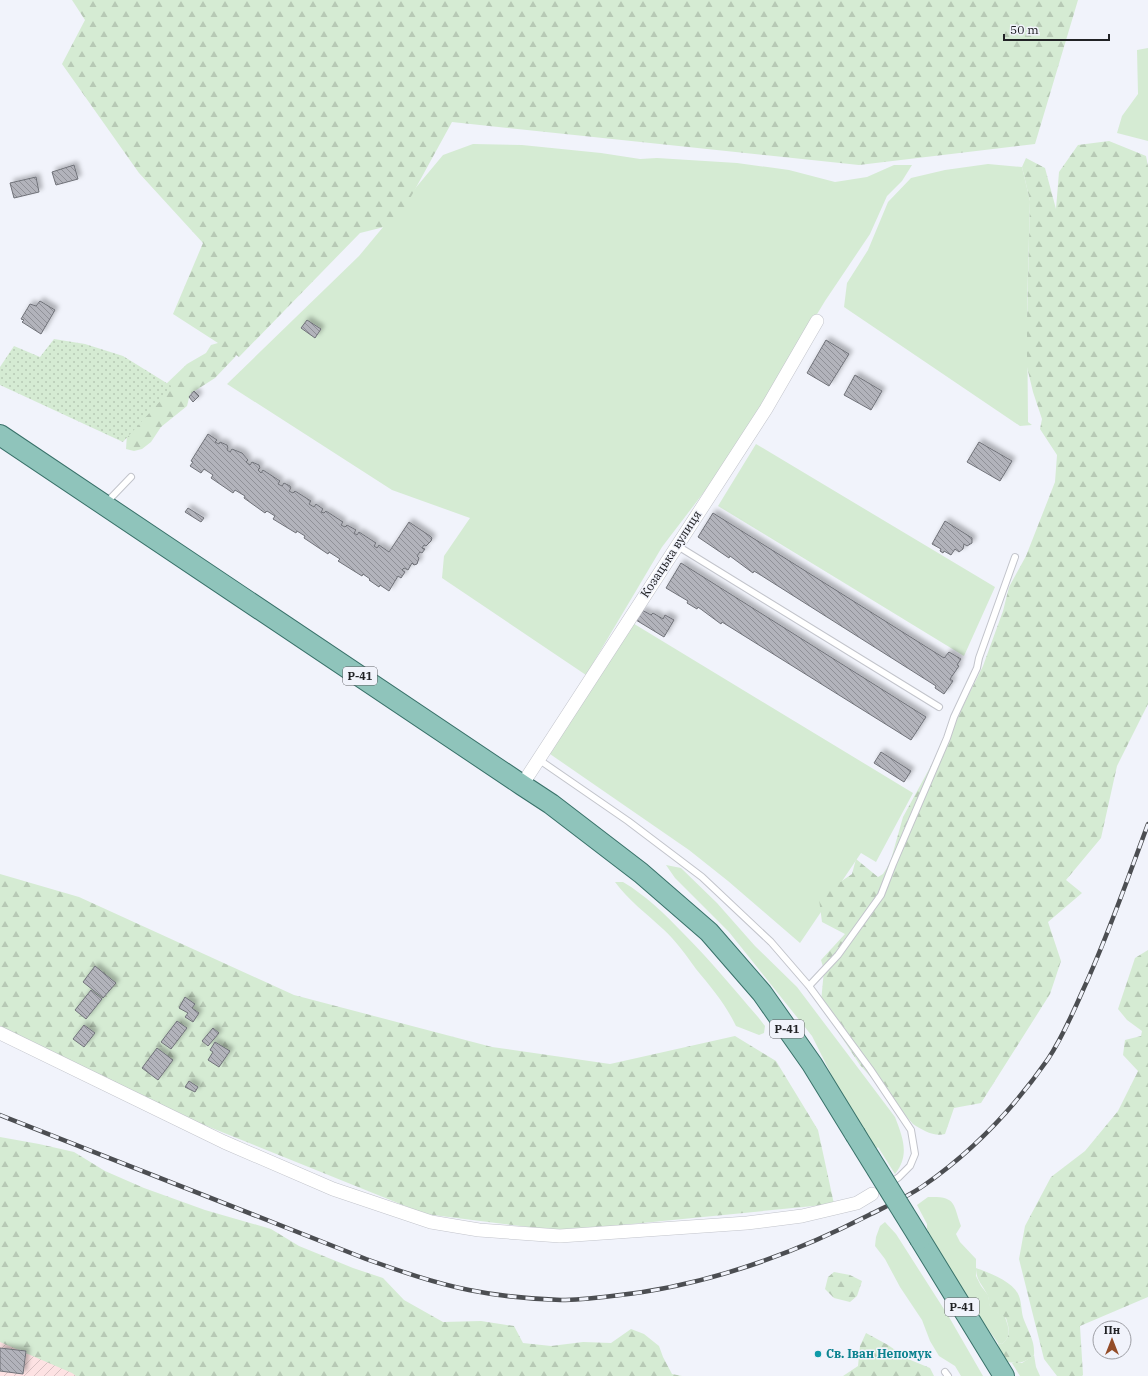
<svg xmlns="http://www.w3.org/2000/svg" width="1148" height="1376" font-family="'IBM Plex Serif',serif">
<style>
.industrial{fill:url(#industrial-furrows)}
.green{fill:#d5ebd3}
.forest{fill:url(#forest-firs)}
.garden{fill:url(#garden-dots)}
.building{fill:url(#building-back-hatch);stroke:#707279;filter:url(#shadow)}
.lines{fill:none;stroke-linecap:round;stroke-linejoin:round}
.lane-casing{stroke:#c2c4cb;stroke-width:8}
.street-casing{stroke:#c2c4cb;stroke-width:14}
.primary-casing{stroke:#387169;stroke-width:22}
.lane{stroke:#fff;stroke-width:6}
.street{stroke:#fff;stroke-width:13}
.primary{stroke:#8fc4bb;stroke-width:20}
.rail-casing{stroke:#4c4e52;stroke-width:4.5}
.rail{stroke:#f1f3fb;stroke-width:3;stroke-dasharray:9;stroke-linecap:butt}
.primary-bridge-casing{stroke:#387169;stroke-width:22;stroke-linecap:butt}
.primary-bridge{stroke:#8fc4bb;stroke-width:20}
.culture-dot{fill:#0f9aa8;stroke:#f1f3fb;stroke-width:1.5}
.labels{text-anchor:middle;stroke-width:3;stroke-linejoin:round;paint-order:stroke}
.shield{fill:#f1f3fb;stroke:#5f6165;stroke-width:1}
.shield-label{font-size:11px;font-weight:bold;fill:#212225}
.street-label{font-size:12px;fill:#212225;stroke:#f1f3fb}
.culture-label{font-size:12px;font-weight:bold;fill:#0d838f;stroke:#f1f3fb;text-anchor:start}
</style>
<defs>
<pattern id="industrial-furrows" width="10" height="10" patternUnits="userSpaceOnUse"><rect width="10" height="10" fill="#fde2e3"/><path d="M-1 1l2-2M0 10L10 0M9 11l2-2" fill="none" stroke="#d9c2c3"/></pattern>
<pattern id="forest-firs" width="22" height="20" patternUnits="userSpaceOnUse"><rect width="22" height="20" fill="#d5ebd3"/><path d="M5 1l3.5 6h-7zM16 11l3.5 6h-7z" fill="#b7c9b5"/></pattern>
<pattern id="garden-dots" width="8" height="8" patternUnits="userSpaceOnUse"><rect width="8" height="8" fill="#d5ebd3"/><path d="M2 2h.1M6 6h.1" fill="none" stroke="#b7c9b5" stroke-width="1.8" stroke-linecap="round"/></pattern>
<pattern id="building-back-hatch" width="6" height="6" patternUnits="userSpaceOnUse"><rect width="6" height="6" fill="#b2b3bb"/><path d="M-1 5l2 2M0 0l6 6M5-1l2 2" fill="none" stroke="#909198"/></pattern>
<filter id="shadow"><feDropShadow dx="3.5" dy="-3.5" stdDeviation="2" flood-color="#0004"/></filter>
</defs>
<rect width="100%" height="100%" fill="#f1f3fb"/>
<path class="industrial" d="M0 1335 86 1376H0Z"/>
<path class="green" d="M1148 48V141L1117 133 1122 116 1138 94 1137 50Z
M473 144 522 145 601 153 640 159 657 158 737 163 789 170 835 182 867 177 894 165H912L902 181 887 196 870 234 825 301 730 458 662 547 586 675 442 578 444 556 470 518 392 490 227 384 359 256 443 155Z
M988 164 1022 167 1030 201 1027 309 1028 422 1032 425 1020 426 844 307 847 283 868 250 888 202 911 178 945 170Z
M756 444 995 587 964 656 718 506Z
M631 622 913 793 876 862 861 853 800 943 728 881 689 850 550 754Z
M666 865 681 868 717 903 755 946 797 987 895 1117C903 1138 910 1155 895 1174L878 1147 876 1149 833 1078 812 1036 729 932 675 878Z
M623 882C645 895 664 913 682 932 709 959 733 988 758 1017L765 1026 764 1033 759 1035 736 1026C726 1005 711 987 696 969 686 955 676 941 663 929 647 914 628 900 615 882Z
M928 1197C956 1196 953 1203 961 1226L956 1234 960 1242 976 1259V1276L981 1286 988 1295 990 1306 997 1312 1005 1317C1009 1329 1012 1335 1002 1344L998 1343 963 1294 927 1229V1224L917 1205Z
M885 1222 896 1234 949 1317 983 1376H961L955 1366 939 1356 930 1341 922 1320 900 1287 885 1259 875 1246 876 1237 880 1226Z
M1034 1355 1036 1367 1040 1376H1020L1012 1363H1022Z"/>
<path class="forest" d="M72 0H1078L1035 144 859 165 452 122 396 224 360 233 239 357 236 355 235 357 215 378 190 394 187 406 161 427 151 442 142 449 134 451 126 449 127 434 165 385 187 364 206 353 211 345 218 343 173 314 203 243 139 173 62 64 85 20Z
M1109 141 1146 156 1148 166V704L1117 766 1101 838 1066 880 1082 893 1048 922 1061 961 1050 994 981 1103 954 1108 945 1134C934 1137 922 1130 913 1124L860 1065 825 1012 821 1002 824 970 821 960 845 934 822 922 819 899 821 895 852 874 856 859 878 877 883 874 890 863 903 817 958 716 983 666 1003 611 1009 587 1026 556 1055 482 1057 455 1040 429 1042 419 1033 392 1027 367V319L1030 201 1022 167 1026 158 1045 168 1056 209 1059 172 1078 145Z
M0 874 79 897 294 995 492 1047 610 1064 735 1036 776 1061 818 1130 834 1204 561 1231 425 1214 172 1112 0 1032Z
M1148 950V1297L1080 1326 1083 1375 1082 1376H1057L1044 1359 1019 1259 1025 1226 1051 1177 1085 1151 1118 1111 1138 1071 1123 1055 1125 1040 1141 1036 1142 1031 1127 1020 1118 1009 1135 958Z
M0 1137 39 1144 74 1152 105 1171 144 1188 205 1210 271 1229 299 1246 353 1268 383 1278 404 1300 443 1322 481 1321 514 1326 523 1343 551 1346 583 1342 611 1343 631 1329 644 1334 659 1346 663 1357 672 1374 682 1376H76L72 1373 0 1342Z
M976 1268C990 1273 1014 1282 1019 1296 1022 1304 1021 1313 1024 1320 1029 1333 1035 1341 1034 1355 1024 1363 1018 1365 1005 1361L999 1349 998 1343 1002 1344C1012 1335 1009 1329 1006 1318 1001 1315 993 1311 990 1306 988 1302 989 1297 987 1294 982 1284 976 1280 976 1268Z
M834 1272 850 1275 862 1281 857 1296 850 1302 834 1298 825 1289 828 1277Z
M866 1333 888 1345 908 1359 930 1368 934 1376H843L858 1366 860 1346Z"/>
<path class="garden" d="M54 339 85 344 123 356 173 387 123 442 0 385V367L14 346 40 357Z"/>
<path class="building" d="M74 165 78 179 56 185 52 172Z
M36 177 39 192 14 198 10 183Z
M40 301 55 310 41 334 22 322 24 320 21 319 30 304 36 306Z
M307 320 321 329 315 338 301 328Z
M826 340 849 354 829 386 807 373Z
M855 375 882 391 871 410 844 395Z
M194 391 199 396 193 402 189 397Z
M208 434 217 440 215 442 219 444 220 442 227 445 228 448 227 450 230 452 232 449 242 453 248 460 246 462 250 465 252 462 259 465 260 468 258 470 261 473 263 470 280 481 278 484 282 486 284 483 290 486 291 488 289 491 293 493 295 491 311 501 309 504 314 507 316 504 323 509 321 512 324 513 326 511 343 522 341 525 345 527 347 525 356 530 354 533 357 535 359 532 376 543 374 546 377 548 379 545 389 552 409 522 430 536 432 538 431 541 426 546 424 545 422 548 425 549 422 553 420 552 417 556 419 558 417 564 414 565 412 563 408 570 404 568 402 570 405 572 401 578 398 576 389 591 380 585 379 587 369 580 370 579 363 574 362 576 338 561 340 559 329 552 328 554 304 538 305 536 297 531 296 533 273 519 275 516 267 511 265 513 244 498 245 496 235 490 233 493 211 478 213 475 204 469 201 473 190 466 193 462 191 461Z
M979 442 1012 461 1000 481 967 462Z
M188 508 204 518 201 522 185 512Z
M713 513 944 658 949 652 961 659 957 665 959 666 950 679 953 681 944 694 935 688 936 686 759 574 754 571 753 573 730 556 729 558 698 537Z
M945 521 972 538V543L967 546 964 544 963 549 959 552 955 549 951 555 944 551 943 553 940 551 941 549 932 544Z
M681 563 926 717 911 740 722 622 721 624 698 607 697 609 687 603 688 601 666 588Z
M642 610 651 615 653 613 663 619 665 615 674 620 664 637 636 620Z
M881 752 911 771 904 782 874 763Z
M95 966 116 983 103 998 83 982Z
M91 990 102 999 86 1019 75 1010Z
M185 997 195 1004 192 1008 199 1013 193 1022 185 1017 188 1013 179 1008Z
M177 1021 187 1028 171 1049 161 1042Z
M84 1025 95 1033 84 1047 73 1039Z
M213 1028 219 1033 208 1046 202 1041Z
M215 1042 230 1051 219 1067 208 1060 213 1052 210 1050Z
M157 1048 173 1060 158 1080 142 1068Z
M189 1081 198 1087 195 1092 185 1087Z
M0 1348 26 1351 23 1374 0 1371Z"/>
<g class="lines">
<defs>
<path id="lane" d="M106 503 131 477
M676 545 939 707
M538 759 628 821 702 877 771 942 809 986 870 1069 911 1130 915 1154 910 1166 899 1177 889 1184
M809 986 838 955 881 895 893 864 947 738 954 717 977 668 979 658 1015 557
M945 1372 948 1376"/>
<path id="street" d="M522 785 766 409 817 321
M0 1033 224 1142 333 1189 431 1222 479 1230 560 1236 747 1223 802 1216 857 1203 872 1194"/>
<path id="primary" d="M0 435 522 785 551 804 641 873 709 932 762 993 812 1064 855 1134
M920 1239 1004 1376"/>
</defs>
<use href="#lane" class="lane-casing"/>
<use href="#street" class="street-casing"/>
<use href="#primary" class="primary-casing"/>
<use href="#lane" class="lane"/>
<use href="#street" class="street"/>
<use href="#primary" class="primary"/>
<defs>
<path id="rail" d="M0 1115 366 1259C400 1271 434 1283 469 1290 499 1296 530 1299 561 1300 577 1300 595 1298 612 1296 701 1287 789 1256 869 1215 887 1206 907 1197 923 1186 972 1152 1014 1108 1048 1059 1062 1038 1073 1013 1083 990 1108 936 1127 880 1148 824"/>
</defs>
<use href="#rail" class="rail-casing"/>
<use href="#rail" class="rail"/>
<defs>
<path id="primary-bridge" d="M855 1134 920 1239"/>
</defs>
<use href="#primary-bridge" class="primary-bridge-casing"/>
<use href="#primary-bridge" class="primary-bridge"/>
</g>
<circle class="culture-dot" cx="818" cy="1354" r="4"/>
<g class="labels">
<g class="shield">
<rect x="343" y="667" width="34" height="18" rx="3"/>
<rect x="770" y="1020" width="34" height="18" rx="3"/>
<rect x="945" y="1298" width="34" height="18" rx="3"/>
</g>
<g class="shield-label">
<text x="360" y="680">Р-41</text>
<text x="787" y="1033">Р-41</text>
<text x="962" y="1311">Р-41</text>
</g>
<g class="street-label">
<text transform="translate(671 554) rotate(-57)" y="4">Козацька вулиця</text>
</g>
<g class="culture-label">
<text x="826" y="1358">Св. Іван Непомук</text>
</g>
</g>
<g transform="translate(1112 1340)"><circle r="19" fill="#f1f3fb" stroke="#9e9fa5"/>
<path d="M0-3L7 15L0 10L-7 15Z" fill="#934c27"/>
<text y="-6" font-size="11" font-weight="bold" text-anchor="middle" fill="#212225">Пн</text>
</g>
<path d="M1004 34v6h105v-6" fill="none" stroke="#212225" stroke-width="2"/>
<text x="1010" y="34" font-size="12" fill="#212225" stroke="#f1f3fb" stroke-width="3" paint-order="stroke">50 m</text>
</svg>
